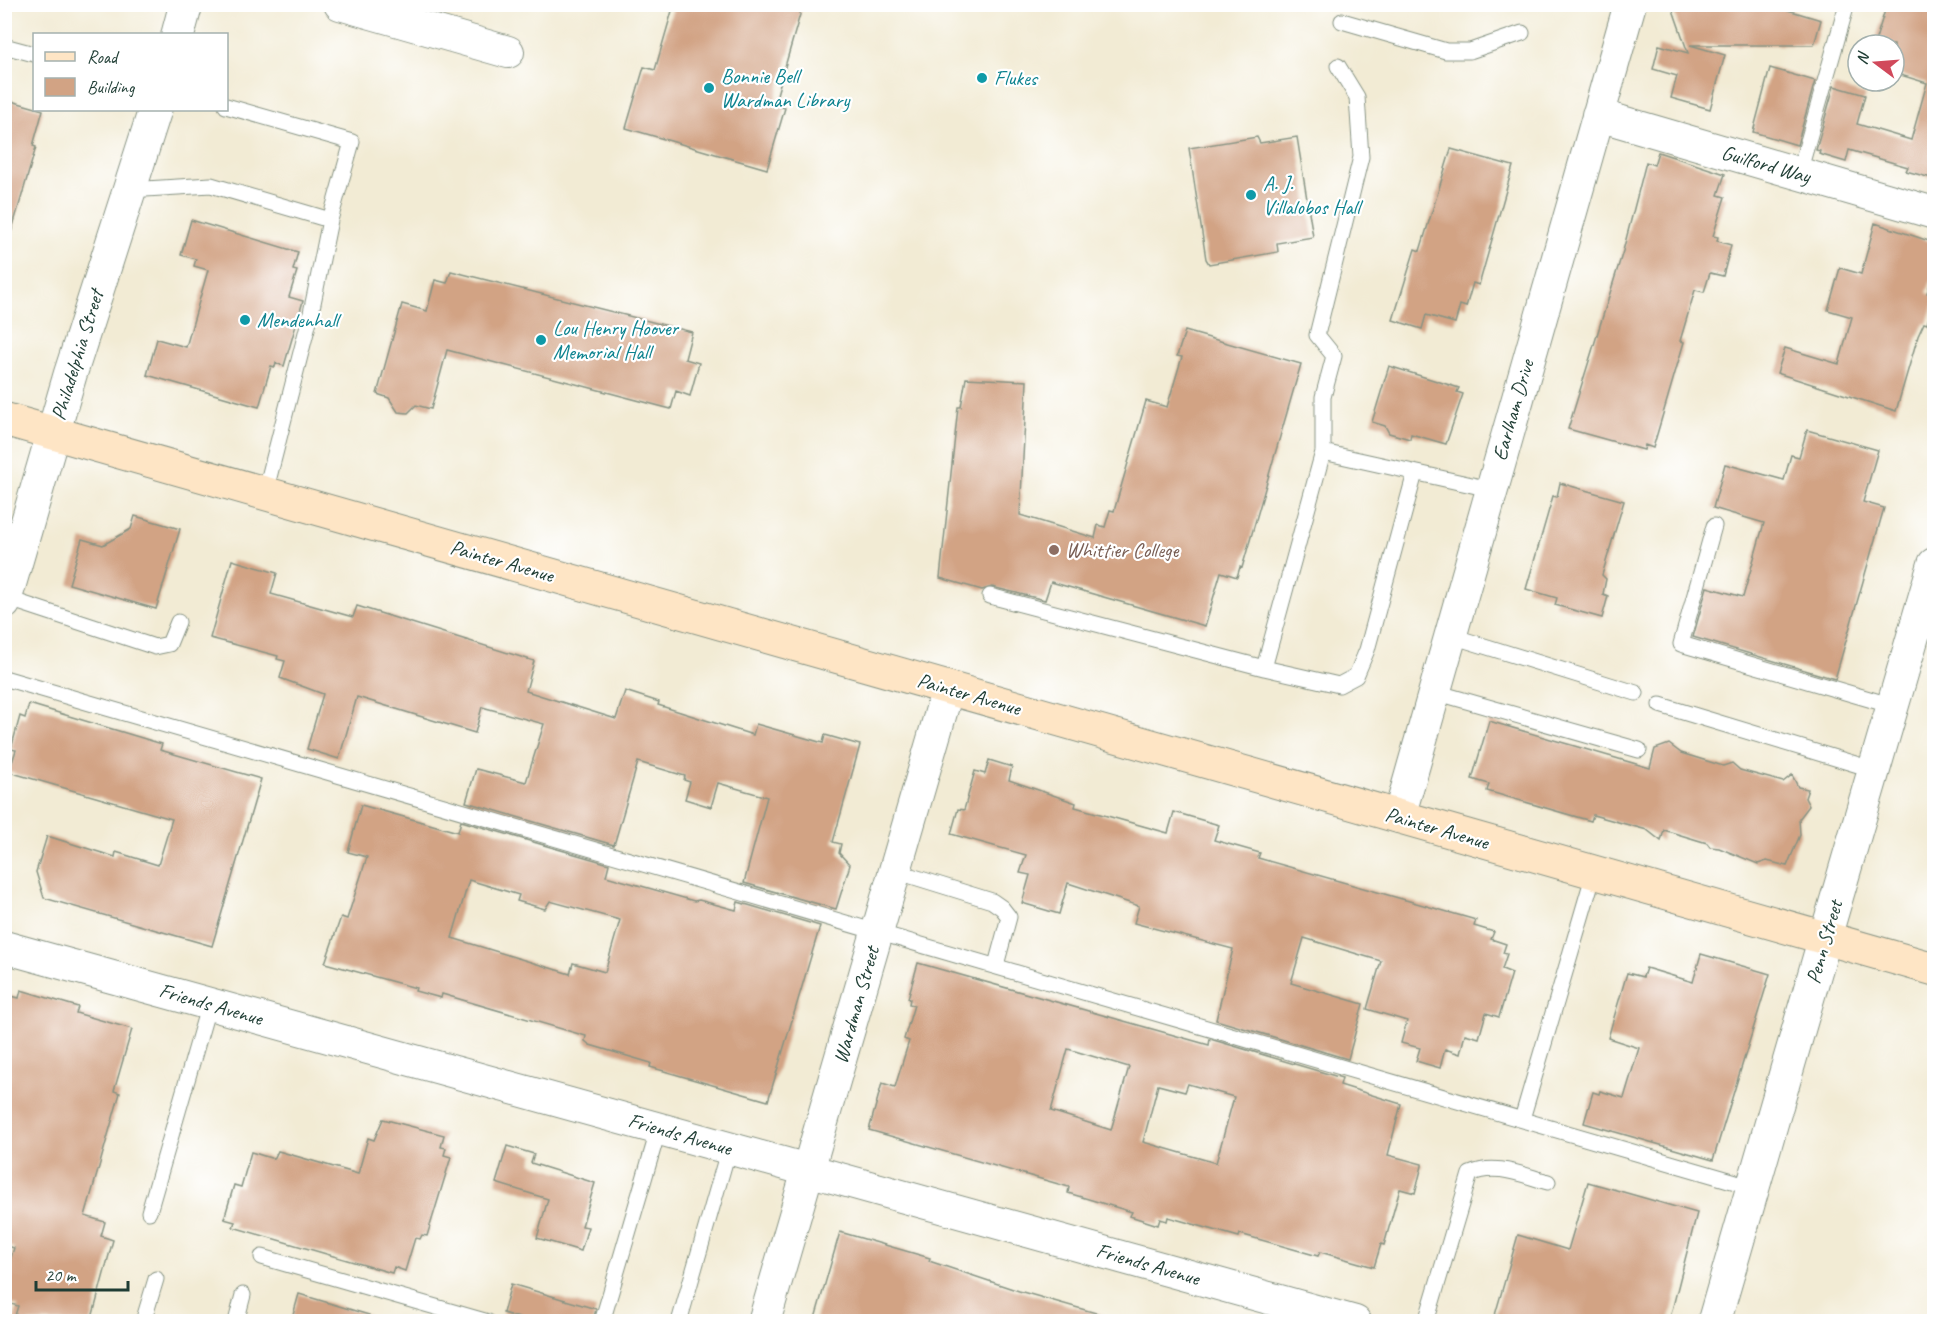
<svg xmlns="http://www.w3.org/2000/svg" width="1939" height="1326" font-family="Caveat,sans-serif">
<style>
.building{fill:#d2a384;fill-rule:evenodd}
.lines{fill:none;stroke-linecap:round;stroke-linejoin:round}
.service-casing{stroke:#889484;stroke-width:17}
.minor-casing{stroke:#889484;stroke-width:34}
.tertiary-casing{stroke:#889484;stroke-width:35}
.secondary-casing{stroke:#889484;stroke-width:35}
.service{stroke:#fff;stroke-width:15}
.minor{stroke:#fff;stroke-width:32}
.tertiary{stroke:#fff;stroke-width:33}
.secondary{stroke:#fee5c5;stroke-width:33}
.culture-dot{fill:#0f9aa8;stroke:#fff;stroke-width:2}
.education-dot{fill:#8d6e63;stroke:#fff;stroke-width:2}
.labels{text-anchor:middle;stroke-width:4.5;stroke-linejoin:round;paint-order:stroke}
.culture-label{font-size:21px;fill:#0d838f;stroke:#fff;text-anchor:start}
.street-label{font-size:21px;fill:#1f3d34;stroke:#fff}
.education-label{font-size:21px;fill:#785e54;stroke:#fff;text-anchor:start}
</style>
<rect width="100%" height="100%" fill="#fff"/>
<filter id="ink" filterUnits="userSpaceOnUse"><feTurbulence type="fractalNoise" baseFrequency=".0167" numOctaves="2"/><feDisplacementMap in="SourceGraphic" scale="12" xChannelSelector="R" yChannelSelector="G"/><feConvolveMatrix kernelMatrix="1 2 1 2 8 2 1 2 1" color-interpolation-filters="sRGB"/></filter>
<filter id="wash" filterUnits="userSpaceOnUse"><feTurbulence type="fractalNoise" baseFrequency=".008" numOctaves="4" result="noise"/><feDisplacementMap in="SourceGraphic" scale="24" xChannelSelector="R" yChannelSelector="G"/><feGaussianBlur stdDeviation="1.35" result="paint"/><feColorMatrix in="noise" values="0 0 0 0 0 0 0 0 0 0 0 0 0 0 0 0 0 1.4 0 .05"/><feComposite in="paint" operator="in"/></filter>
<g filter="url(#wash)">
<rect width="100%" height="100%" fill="#f2ebd4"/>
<g id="blocks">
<path class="building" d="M674 4H803L774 105 785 108 767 169 626 128 644 67 655 70Z
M1671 4H1768L1821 20 1814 45H1690L1725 55 1710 109 1671 98 1677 76 1653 69 1659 45 1688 53Z
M1887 4H1935V179L1906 171 1908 167 1849 150 1846 162 1819 154 1820 151 1816 150 1834 86 1865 95 1857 124 1911 140 1927 83 1894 73V45H1874Z
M1770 68 1815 81 1797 145 1753 132Z
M4 99 43 110 33 146 36 147 11 233 4 232Z
M1257 137 1260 143 1297 137 1313 237 1277 243 1278 252 1209 264 1206 259 1189 148Z
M1451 149 1513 166 1479 285 1473 283 1466 307 1460 305 1455 323 1426 315 1422 329 1393 320 1415 249 1420 251Z
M1658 152 1725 174 1718 195 1725 197 1713 236 1718 237 1717 241 1731 245 1723 276 1710 273 1704 292 1695 290 1680 341 1684 342 1653 448 1645 445 1644 450 1568 429 1623 251 1646 162 1654 165Z
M191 220 298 252 293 270 297 271 289 297 303 301 284 366 276 363 275 367 271 366 259 407 147 375 157 339 186 347 208 270 194 266 196 259 181 255Z
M1875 223 1935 243V269L1927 293 1935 295V298L1927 324 1924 323 1918 336 1896 411 1777 373 1785 348 1839 364 1852 317 1828 310 1840 268 1861 274Z
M451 271 692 332 685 359 699 363 690 396 676 391 671 409 447 350 431 409 416 405 408 413 398 412 389 398 377 394 402 304 427 311 435 280 447 283Z
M1185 331 1301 364 1242 568 1240 567 1237 577 1221 572 1205 626 1051 582 1045 600 992 587 982 590 940 578 958 407H961L966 378 1027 381 1020 515 1095 538 1098 525 1105 527 1110 510 1114 511 1146 401 1167 407 1182 357 1177 356Z
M1389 366 1459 388 1457 392 1463 394 1446 444 1411 434 1410 439 1389 433 1385 426 1372 422Z
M1807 430 1878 450 1863 502 1884 508 1835 679 1693 637 1707 587 1743 597 1764 523 1713 508 1725 464 1784 480 1791 455 1799 457Z
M1560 483 1624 501 1602 575 1606 579 1603 594 1608 596 1602 618 1555 605 1557 598 1526 589 1553 496 1557 497Z
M135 516 180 529 156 609 69 584 82 539 103 545 131 529Z
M232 560 277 573 271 594 353 617 357 606 534 661 526 691 616 719 625 691 659 702 658 705 753 735 756 724 823 743 825 735 860 745 833 842 841 844 839 853 850 865 836 909 744 883 767 797 718 783 711 807 685 799 690 782 684 780 685 776 638 762 614 845 466 802 476 769 526 782 544 724 482 707 475 733 357 697 339 759 307 749 323 694 280 678 285 661 277 659 278 656 210 638Z
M29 704 162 744 160 750 261 779 212 946 44 898 36 872 47 836 115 857 116 852 158 865 172 819 9 772 16 750 11 749 20 716 25 718Z
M1489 721 1650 768 1655 749 1669 744 1681 753 1723 766 1732 763 1740 770 1783 782 1792 775 1798 787 1808 789 1805 798 1809 806 1799 819 1800 835 1787 866 1767 861 1758 864 1719 848 1710 847 1707 843 1664 830 1661 841 1647 830 1593 815 1591 821 1487 791 1489 784 1472 779Z
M989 760 1012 767 1009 780 1076 803 1075 807 1168 833 1174 812 1219 825 1214 840 1260 853 1258 858 1476 920 1474 926 1494 932 1491 939 1506 944 1503 953 1507 954 1502 969 1512 973 1499 1017 1486 1013 1479 1038 1465 1034 1460 1054 1445 1049 1440 1068 1416 1061 1420 1048 1401 1043 1407 1021 1367 1009 1381 961 1304 938 1291 983 1363 1004 1348 1059 1216 1020 1233 949 1134 923 1139 906 1068 883 1059 914 1022 903 1030 875 1020 873 1026 855 951 834 958 809 964 810 975 771 985 774Z
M361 805 458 832 461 821 609 864 606 876 694 901 699 900 736 910 738 902 820 926 768 1101 650 1067 651 1063 590 1045 585 1041 586 1036 442 994 441 998 415 991 416 988 325 963 341 917 347 919 367 857 348 852ZM469 880 519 895 517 901 545 909 550 901 620 920 605 972 573 963 570 974 452 938Z
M1701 954 1770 974 1713 1160 1584 1123 1593 1092 1599 1094 1600 1091 1624 1098 1639 1048 1608 1038 1627 973 1643 977 1646 968 1693 982Z
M918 963 1209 1045 1210 1039 1342 1078 1340 1085 1401 1104 1388 1155 1422 1164V1166L1415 1193 1400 1189 1384 1245 1381 1244 1374 1267 1320 1252 1318 1256 1240 1234 1239 1237 1168 1217 1167 1221 1160 1219 1158 1225 1130 1216 1132 1212 1068 1193 1069 1187 869 1130 882 1083 895 1087 909 1041 904 1039 914 1005 909 1004 910 999 908 998ZM1068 1049 1129 1067 1111 1130 1051 1111ZM1188 1084 1234 1097 1216 1163 1143 1142 1158 1085 1185 1092Z
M21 990 78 1007 76 1013 132 1029 114 1091 120 1093 85 1216 105 1222 101 1236 113 1240 91 1322H13L18 1306 4 1302V1279L14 1248 4 1245V994L19 998Z
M383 1119 444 1135 441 1147 446 1148 444 1155 451 1157 427 1236 422 1235 420 1239 415 1238 405 1271 394 1267 392 1273 233 1227 235 1222 224 1219 234 1185 241 1187 251 1152 274 1159 278 1151 358 1174 368 1138 374 1140Z
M507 1146 534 1154 531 1163 595 1183 582 1226 588 1227 581 1251 537 1238 548 1199 496 1183Z
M1588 1182 1697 1213 1669 1322H1493L1518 1235 1568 1250Z
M840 1232 930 1258 929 1261 1019 1291 1103 1315 1102 1322H814Z
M511 1284 596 1309 593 1322H532L503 1313Z
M299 1294 369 1315 368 1322H291Z"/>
</g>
</g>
<g filter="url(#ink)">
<use href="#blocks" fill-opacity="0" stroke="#889484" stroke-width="1.5"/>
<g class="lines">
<defs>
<path id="service" d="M1342 21 1446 51H1470L1522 33
M4 46 34 54
M226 106 352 142 330 220
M1799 173 1847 4
M129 190 211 185 330 220 311 313 265 493
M1323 452V397L1334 356 1317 335 1361 157 1357 97 1338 66
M1415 473 1367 650 1356 676 1339 685 1264 668 1323 452 1490 489
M1714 526 1681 644 1893 706
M990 596 1264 668
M6 598 155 647 169 644 178 622
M1452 636 1636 693
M4 678 1753 1187
M1435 692 1639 750
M1660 705 1875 770
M895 871 992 901 1002 908 1009 917 996 965
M1522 1119 1594 873
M149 1212 209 1004
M262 1257 488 1322
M143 1322 156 1279
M236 1322 243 1295
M602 1322 659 1128
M679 1322 729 1148
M1426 1322 1470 1174C1495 1162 1522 1175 1548 1182"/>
<path id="minor" d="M340 4 508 52
M1598 115 1934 213
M1399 817 1630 4
M1825 938 1934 564
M4 947 1355 1322
M764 1322 948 688"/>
<path id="tertiary" d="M178 34 186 4
M4 603 70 375 155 110
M1714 1322 1825 938"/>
<path id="secondary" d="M4 419 1934 969"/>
</defs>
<use href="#service" class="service-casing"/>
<use href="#minor" class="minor-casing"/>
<use href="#tertiary" class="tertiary-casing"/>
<use href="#secondary" class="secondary-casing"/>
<use href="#service" class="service"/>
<use href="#minor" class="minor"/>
<use href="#tertiary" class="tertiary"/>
<use href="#secondary" class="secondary"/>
</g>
</g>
<g class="culture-dot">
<circle cx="982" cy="78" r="6"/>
<circle cx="709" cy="88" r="6"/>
<circle cx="1251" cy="195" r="6"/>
<circle cx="245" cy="320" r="6"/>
<circle cx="541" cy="340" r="6"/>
</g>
<circle class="education-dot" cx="1054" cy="550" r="6"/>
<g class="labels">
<g class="culture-label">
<text x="721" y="83">Bonnie Bell<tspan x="721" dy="24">Wardman Library</tspan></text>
<text x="994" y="85">Flukes</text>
<text x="1263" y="190">A. J.<tspan x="1263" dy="24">Villalobos Hall</tspan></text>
<text x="257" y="327">Mendenhall</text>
<text x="553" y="335">Lou Henry Hoover<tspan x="553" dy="24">Memorial Hall</tspan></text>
</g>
<g class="street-label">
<text transform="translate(1766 164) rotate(16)" y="7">Guilford Way</text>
<text transform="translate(77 355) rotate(-73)" y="7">Philadelphia Street</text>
<text transform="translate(1513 410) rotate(-74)" y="7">Earlham Drive</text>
<text transform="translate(502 561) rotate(16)" y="7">Painter Avenue</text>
<text transform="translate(969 694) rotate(16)" y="7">Painter Avenue</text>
<text transform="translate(1437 828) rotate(16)" y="7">Painter Avenue</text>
<text transform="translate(1824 942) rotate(-74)" y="7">Penn Street</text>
<text transform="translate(211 1004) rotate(16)" y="7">Friends Avenue</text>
<text transform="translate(856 1005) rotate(-74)" y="7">Wardman Street</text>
<text transform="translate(680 1134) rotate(16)" y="7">Friends Avenue</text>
<text transform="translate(1148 1264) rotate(16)" y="7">Friends Avenue</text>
</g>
<g class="education-label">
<text x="1066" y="557">Whittier College</text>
</g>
</g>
<rect width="1939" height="1326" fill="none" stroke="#fff" stroke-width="24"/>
<rect x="33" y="33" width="195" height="78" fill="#ffffff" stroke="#a5b1ae" stroke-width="1.5"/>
<rect x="45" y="52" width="30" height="9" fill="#fee5c5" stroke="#a5b1ae" stroke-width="1.5"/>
<text x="87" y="63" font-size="18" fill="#1f3d34">Road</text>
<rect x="45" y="78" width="30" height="18" fill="#d2a384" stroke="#a5b1ae" stroke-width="1.5"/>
<text x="87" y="93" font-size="18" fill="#1f3d34">Building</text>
<g transform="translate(1876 63) rotate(286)"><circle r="28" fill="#ffffff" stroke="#a5b1ae" stroke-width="1.5"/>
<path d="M0-4.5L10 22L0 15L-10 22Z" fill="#d1495b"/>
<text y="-9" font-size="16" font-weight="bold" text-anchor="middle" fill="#1f3d34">N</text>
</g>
<path d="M36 1281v9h92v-9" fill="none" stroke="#1f3d34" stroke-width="3"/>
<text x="45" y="1281" font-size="18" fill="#1f3d34" stroke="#ffffff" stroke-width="4.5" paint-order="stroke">20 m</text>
</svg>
